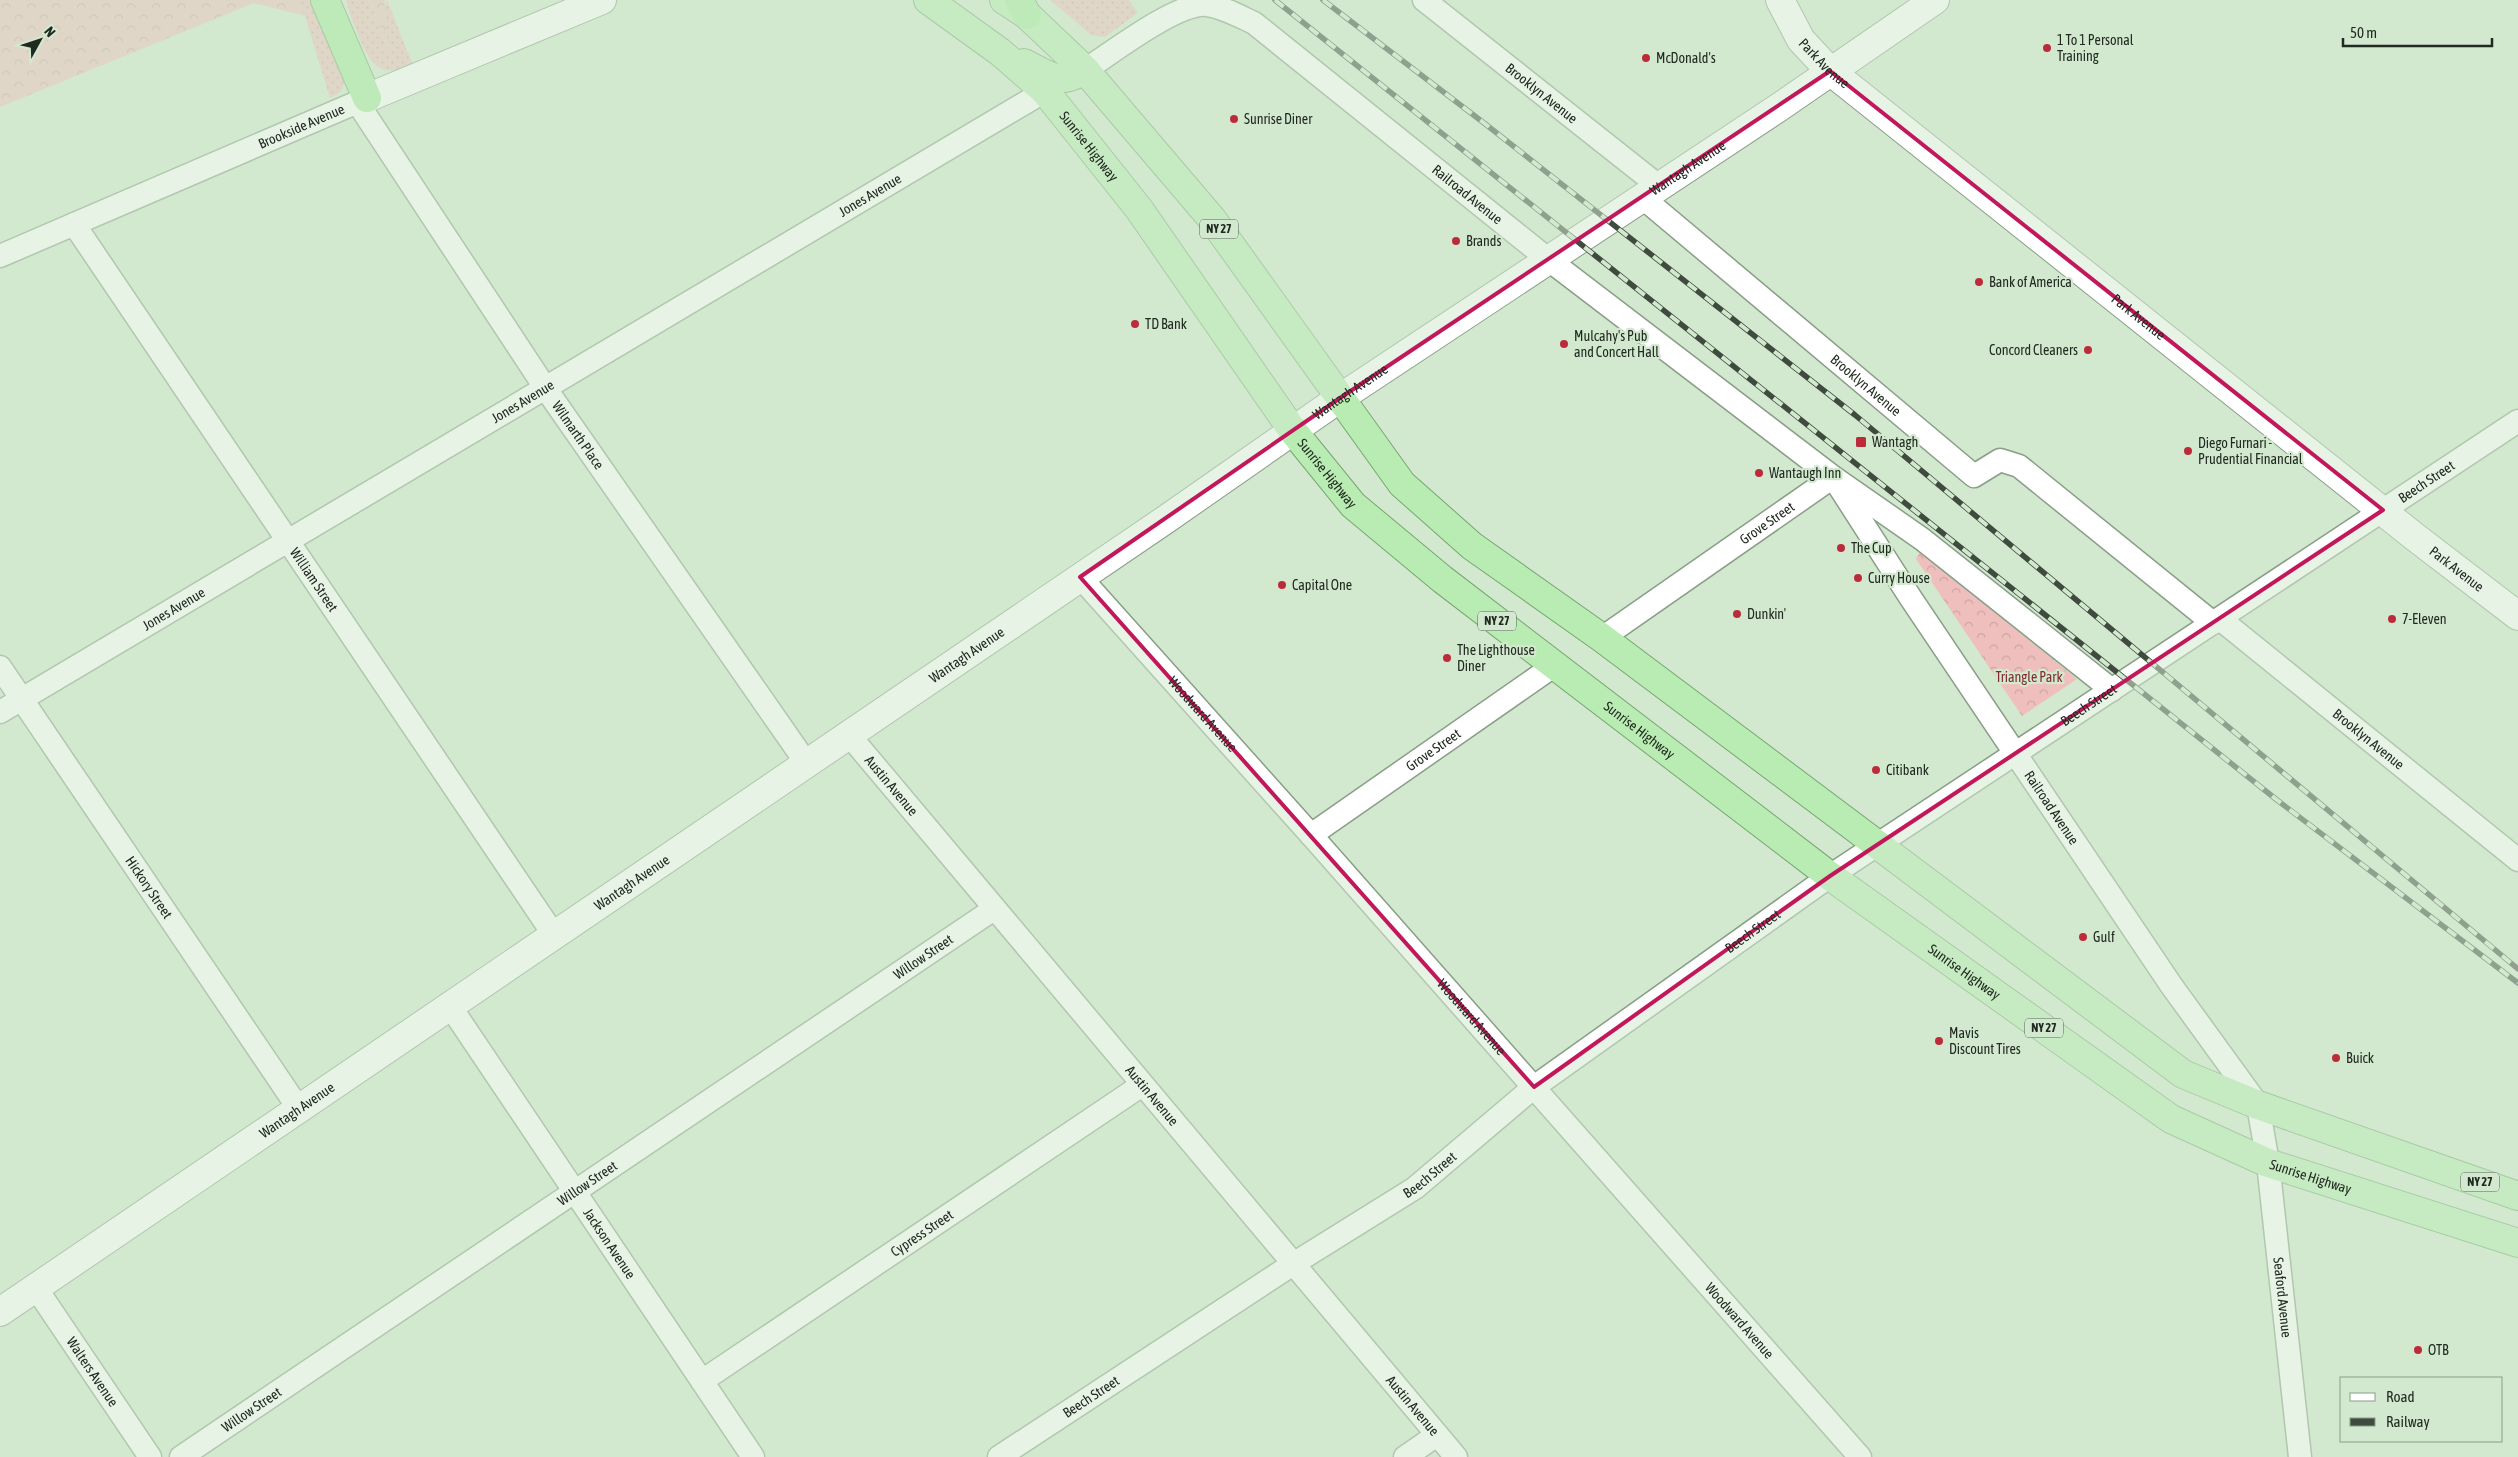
<svg xmlns="http://www.w3.org/2000/svg" width="2518" height="1457" font-family="'Asap Condensed',sans-serif">
<style>
.grass{fill:url(#grass-dots)}
.forest{fill:url(#forest-crowns)}
.lines{fill:none;stroke-linecap:round;stroke-linejoin:round}
.minor-casing{stroke:#899e86;stroke-width:25}
.tertiary-casing{stroke:#899e86;stroke-width:30}
.secondary-casing{stroke:#899e86;stroke-width:30}
.trunk-casing{stroke:#78a672;stroke-width:30}
.motorway-casing{stroke:#78a672;stroke-width:30}
.minor{stroke:#fff;stroke-width:22}
.tertiary{stroke:#fff;stroke-width:28}
.secondary{stroke:#fff;stroke-width:28}
.trunk{stroke:#b8ecb2;stroke-width:28}
.motorway{stroke:#a7e89e;stroke-width:28}
.rail-casing{stroke:#3f4b3e;stroke-width:5.5}
.rail{stroke:#d2e9cf;stroke-width:4;stroke-dasharray:11;stroke-linecap:butt}
.marked{fill:none;stroke:#c2185b;stroke-width:4;stroke-linejoin:round}
.poi-dot{fill:#bc2b3a;stroke:#d2e9cf;stroke-width:2}
.labels{text-anchor:middle;stroke-width:4.5;stroke-linejoin:round;paint-order:stroke}
.shield{fill:#d2e9cf;stroke:#566354;stroke-width:1}
.shield-label{font-size:12px;font-weight:bold;fill:#212a20}
.poi-label{font-size:14px;fill:#212a20;stroke:#d2e9cf;text-anchor:start}
.street-label{font-size:14px;fill:#212a20;stroke:#d2e9cf}
.park-label{font-size:14px;fill:#802b2f;stroke:#d2e9cf}
</style>
<defs>
<pattern id="grass-dots" width="8" height="8" patternUnits="userSpaceOnUse" patternTransform="scale(1.25)"><rect width="8" height="8" fill="#efbfbd"/><path d="M2 2h.1M6 6h.1" fill="none" stroke="#cda4a2" stroke-width="1.8" stroke-linecap="round"/></pattern>
<pattern id="forest-crowns" width="20" height="18" patternUnits="userSpaceOnUse" patternTransform="scale(1.25)"><rect width="20" height="18" fill="#efbfbd"/><path d="M2 6a3 3 0 1 1 6 0M12 15a3 3 0 1 1 6 0" fill="none" stroke="#cda4a2"/></pattern>
</defs>
<rect width="100%" height="100%" fill="#d2e9cf"/>
<path class="grass" d="M294 0H311L343 71C346 85 344 92 330 98L305 16Z
M346 0H370L388 50 384 9 387 0 413 65C381 79 370 65 359 37 354 25 349 13 346 0Z
M1050 0H1129L1138 13 1105 37 1091 35Z"/>
<path class="forest" d="M0 0H294L305 16 254 3 0 107Z
M370 0H385L384 9 389 52Z
M1920 552 2077 679 2022 716 1916 559Z"/>
<g class="lines">
<defs>
<g id="minor">
<path id="s1" d="M1424 0 1660 187"/>
<path id="s2" d="M1085 70C1112 53 1177 2 1207 5 1223 7 1239 16 1254 23L1549 260 1833 477 1922 539 2112 690"/>
<path id="s3" d="M357 102 546 389 807 764"/>
<path id="s4" d="M1643 198 1974 476 2000 460 2019 466 2213 623"/>
<path id="s5" d="M74 224 554 935"/>
<path id="s6" d="M0 256 367 98"/>
<path id="s7" d="M1080 577 1311 835 1860 1457"/>
<path id="s8" d="M2220 619 2518 860"/>
<path id="s9" d="M1602 638 1833 477 1910 597 2171 985 2258 1105 2268 1163 2300 1457"/>
<path id="s10" d="M0 667 299 1109"/>
<path id="s11" d="M0 712 1045 91"/>
<path id="s12" d="M849 735 1456 1457"/>
<path id="s13" d="M1311 835 1555 665"/>
<path id="s14" d="M450 1006 753 1457"/>
<path id="s15" d="M36 1288 150 1457"/>
<path id="s16" d="M702 1381 1142 1085"/>
<path id="s17" d="M181 1457 994 909"/>
<path id="s18" d="M999 1457 1293 1264 1415 1188 1534 1087 1830 876 2518 421"/>
<path d="M1405 1457 1437 1435"/>
</g>
<g id="tertiary">
<path id="s19" d="M1780 0 1801 40 1830 71 2415 537 2518 616"/>
<path d="M367 98 602 0"/>
</g>
<g id="secondary">
<path id="s20" d="M0 1312 1165 520 1340 398 1778 108 1935 0"/>
</g>
<g id="trunk">
<path id="s21" d="M928 0 1000 52 1045 91 1139 209 1293 431 1353 505 1442 579 1830 876 2171 1119 2268 1163 2518 1243"/>
<path d="M1004 0 1027 15 1085 70 1212 219 1402 484 1472 546 1602 638 2183 1074 2258 1105 2518 1196"/>
<path d="M1024 63C1050 76 1058 86 1085 70"/>
</g>
<path id="motorway" d="M325 0 367 98
M1019 0 1027 15"/>
</defs>
<use href="#minor" class="minor-casing"/>
<use href="#tertiary" class="tertiary-casing"/>
<use href="#secondary" class="secondary-casing"/>
<use href="#trunk" class="trunk-casing"/>
<use href="#motorway" class="motorway-casing"/>
<use href="#minor" class="minor"/>
<use href="#tertiary" class="tertiary"/>
<use href="#secondary" class="secondary"/>
<use href="#trunk" class="trunk"/>
<use href="#motorway" class="motorway"/>
<defs>
<path id="rail" d="M1275 0 2277 800 2518 983
M1323 0 1484 123 1855 415 2518 969"/>
</defs>
<use href="#rail" class="rail-casing"/>
<use href="#rail" class="rail"/>
</g>
<path d="M0 0H2518V1457H0ZM1830 71 2383 510 1830 876 1534 1087 1080 577 1340 398Z" fill="#d2e9cf" fill-opacity=".55" fill-rule="evenodd"/>
<path class="marked" d="M1830 71 2383 510 1830 876 1534 1087 1080 577 1340 398Z"/>
<g class="poi-dot">
<circle cx="2047" cy="48" r="5"/>
<circle cx="1646" cy="58" r="5"/>
<circle cx="1234" cy="119" r="5"/>
<circle cx="1456" cy="241" r="5"/>
<circle cx="1979" cy="282" r="5"/>
<circle cx="1135" cy="324" r="5"/>
<circle cx="1564" cy="344" r="5"/>
<circle cx="2088" cy="350" r="5"/>
<rect x="1855" y="436" width="12" height="12" rx="2.5"/>
<circle cx="2188" cy="451" r="5"/>
<circle cx="1759" cy="473" r="5"/>
<circle cx="1841" cy="548" r="5"/>
<circle cx="1858" cy="578" r="5"/>
<circle cx="1282" cy="585" r="5"/>
<circle cx="1737" cy="614" r="5"/>
<circle cx="2392" cy="619" r="5"/>
<circle cx="1447" cy="658" r="5"/>
<circle cx="1876" cy="770" r="5"/>
<circle cx="2083" cy="937" r="5"/>
<circle cx="1939" cy="1041" r="5"/>
<circle cx="2336" cy="1058" r="5"/>
<circle cx="2418" cy="1350" r="5"/>
</g>
<g class="labels">
<g class="shield">
<rect x="1200" y="219.5" width="38" height="19" rx="4"/>
<rect x="1478" y="611.5" width="38" height="19" rx="4"/>
<rect x="2025" y="1018.5" width="38" height="19" rx="4"/>
<rect x="2461" y="1172.5" width="38" height="19" rx="4"/>
</g>
<g class="shield-label">
<text x="1219" y="233">NY 27</text>
<text x="1497" y="625">NY 27</text>
<text x="2044" y="1032">NY 27</text>
<text x="2480" y="1186">NY 27</text>
</g>
<g class="poi-label">
<text x="2057" y="45">1 To 1 Personal<tspan x="2057" dy="16">Training</tspan></text>
<text x="1656" y="63">McDonald's</text>
<text x="1244" y="124">Sunrise Diner</text>
<text x="1466" y="246">Brands</text>
<text x="1989" y="287">Bank of America</text>
<text x="1145" y="329">TD Bank</text>
<text x="1574" y="341">Mulcahy's Pub<tspan x="1574" dy="16">and Concert Hall</tspan></text>
<text x="2078" y="355" text-anchor="end">Concord Cleaners</text>
<text x="1872" y="447">Wantagh</text>
<text x="2198" y="448">Diego Furnari -<tspan x="2198" dy="16">Prudential Financial</tspan></text>
<text x="1769" y="478">Wantaugh Inn</text>
<text x="1851" y="553">The Cup</text>
<text x="1868" y="583">Curry House</text>
<text x="1292" y="590">Capital One</text>
<text x="1747" y="619">Dunkin'</text>
<text x="2402" y="624">7-Eleven</text>
<text x="1457" y="655">The Lighthouse<tspan x="1457" dy="16">Diner</tspan></text>
<text x="1886" y="775">Citibank</text>
<text x="2093" y="942">Gulf</text>
<text x="1949" y="1038">Mavis<tspan x="1949" dy="16">Discount Tires</tspan></text>
<text x="2346" y="1063">Buick</text>
<text x="2428" y="1355">OTB</text>
</g>
<g class="street-label">
<text dy="5" stroke="none"><textPath href="#s19" startOffset="78">Park Avenue</textPath></text>
<text dy="5" stroke="none"><textPath href="#s1" startOffset="150">Brooklyn Avenue</textPath></text>
<text dy="5" stroke="none"><textPath href="#s6" startOffset="328">Brookside Avenue</textPath></text>
<text dy="5" stroke="none"><textPath href="#s21" startOffset="219">Sunrise Highway</textPath></text>
<text dy="5" stroke="none"><textPath href="#s20" startOffset="2039">Wantagh Avenue</textPath></text>
<text dy="5" stroke="none"><textPath href="#s2" startOffset="464">Railroad Avenue</textPath></text>
<text dy="5" stroke="none"><textPath href="#s11" startOffset="1012">Jones Avenue</textPath></text>
<text dy="5" stroke="none"><textPath href="#s19" startOffset="482">Park Avenue</textPath></text>
<text dy="5" stroke="none"><textPath href="#s4" startOffset="291">Brooklyn Avenue</textPath></text>
<text dy="5" stroke="none"><textPath href="#s20" startOffset="1634">Wantagh Avenue</textPath></text>
<text dy="5" stroke="none"><textPath href="#s11" startOffset="608">Jones Avenue</textPath></text>
<text dy="5" stroke="none"><textPath href="#s3" startOffset="400">Wilmarth Place</textPath></text>
<text dy="5" stroke="none"><textPath href="#s21" startOffset="624">Sunrise Highway</textPath></text>
<text dy="5" stroke="none"><textPath href="#s18" startOffset="1730">Beech Street</textPath></text>
<text dy="5" stroke="none"><textPath href="#s9" startOffset="201">Grove Street</textPath></text>
<text dy="5" stroke="none"><textPath href="#s19" startOffset="888">Park Avenue</textPath></text>
<text dy="5" stroke="none"><textPath href="#s5" startOffset="429">William Street</textPath></text>
<text dy="5" stroke="none"><textPath href="#s11" startOffset="202">Jones Avenue</textPath></text>
<text dy="5" stroke="none"><textPath href="#s20" startOffset="1169">Wantagh Avenue</textPath></text>
<text dy="5" stroke="none"><textPath href="#s18" startOffset="1325">Beech Street</textPath></text>
<text dy="5" stroke="none"><textPath href="#s7" startOffset="184">Woodward Avenue</textPath></text>
<text dy="5" stroke="none"><textPath href="#s21" startOffset="1029">Sunrise Highway</textPath></text>
<text dy="5" stroke="none"><textPath href="#s8" startOffset="191">Brooklyn Avenue</textPath></text>
<text dy="5" stroke="none"><textPath href="#s13" startOffset="149">Grove Street</textPath></text>
<text dy="5" stroke="none"><textPath href="#s12" startOffset="66">Austin Avenue</textPath></text>
<text dy="5" stroke="none"><textPath href="#s9" startOffset="678">Railroad Avenue</textPath></text>
<text dy="5" stroke="none"><textPath href="#s20" startOffset="764">Wantagh Avenue</textPath></text>
<text dy="5" stroke="none"><textPath href="#s10" startOffset="266">Hickory Street</textPath></text>
<text dy="5" stroke="none"><textPath href="#s18" startOffset="920">Beech Street</textPath></text>
<text dy="5" stroke="none"><textPath href="#s17" startOffset="895">Willow Street</textPath></text>
<text dy="5" stroke="none"><textPath href="#s21" startOffset="1434">Sunrise Highway</textPath></text>
<text dy="5" stroke="none"><textPath href="#s7" startOffset="589">Woodward Avenue</textPath></text>
<text dy="5" stroke="none"><textPath href="#s12" startOffset="471">Austin Avenue</textPath></text>
<text dy="5" stroke="none"><textPath href="#s20" startOffset="359">Wantagh Avenue</textPath></text>
<text dy="5" stroke="none"><textPath href="#s18" startOffset="515">Beech Street</textPath></text>
<text dy="5" stroke="none"><textPath href="#s21" startOffset="1839">Sunrise Highway</textPath></text>
<text dy="5" stroke="none"><textPath href="#s17" startOffset="490">Willow Street</textPath></text>
<text dy="5" stroke="none"><textPath href="#s16" startOffset="265">Cypress Street</textPath></text>
<text dy="5" stroke="none"><textPath href="#s14" startOffset="286">Jackson Avenue</textPath></text>
<text dy="5" stroke="none"><textPath href="#s9" startOffset="1234">Seaford Avenue</textPath></text>
<text dy="5" stroke="none"><textPath href="#s7" startOffset="994">Woodward Avenue</textPath></text>
<text dy="5" stroke="none"><textPath href="#s15" startOffset="101">Walters Avenue</textPath></text>
<text dy="5" stroke="none"><textPath href="#s18" startOffset="110">Beech Street</textPath></text>
<text dy="5" stroke="none"><textPath href="#s12" startOffset="876">Austin Avenue</textPath></text>
<text dy="5" stroke="none"><textPath href="#s17" startOffset="85">Willow Street</textPath></text>
</g>
<g class="park-label">
<text x="2029" y="682">Triangle Park</text>
</g>
</g>
<rect x="2340" y="1377" width="162" height="65" fill="#d2e9cf" stroke="#8b9d89"/>
<rect x="2350" y="1393" width="25" height="8" fill="#ffffff" stroke="#8b9d89"/>
<text x="2386" y="1402" font-size="15" fill="#212a20">Road</text>
<rect x="2350" y="1418" width="25" height="8" fill="#3f4b3e" stroke="#8b9d89"/>
<text x="2386" y="1427" font-size="15" fill="#212a20">Railway</text>
<g transform="translate(40 40) rotate(50)" stroke="#d2e9cf" stroke-width="4" paint-order="stroke">
<path d="M0-4L9 19L0 12L-9 19Z" fill="#212a20"/>
<text y="-8" font-size="14" font-weight="bold" text-anchor="middle" fill="#212a20">N</text>
</g>
<path d="M2343 38v8h149v-8" fill="none" stroke="#212a20" stroke-width="2.5"/>
<text x="2350" y="38" font-size="15" fill="#212a20" stroke="#d2e9cf" stroke-width="4" paint-order="stroke">50 m</text>
</svg>
